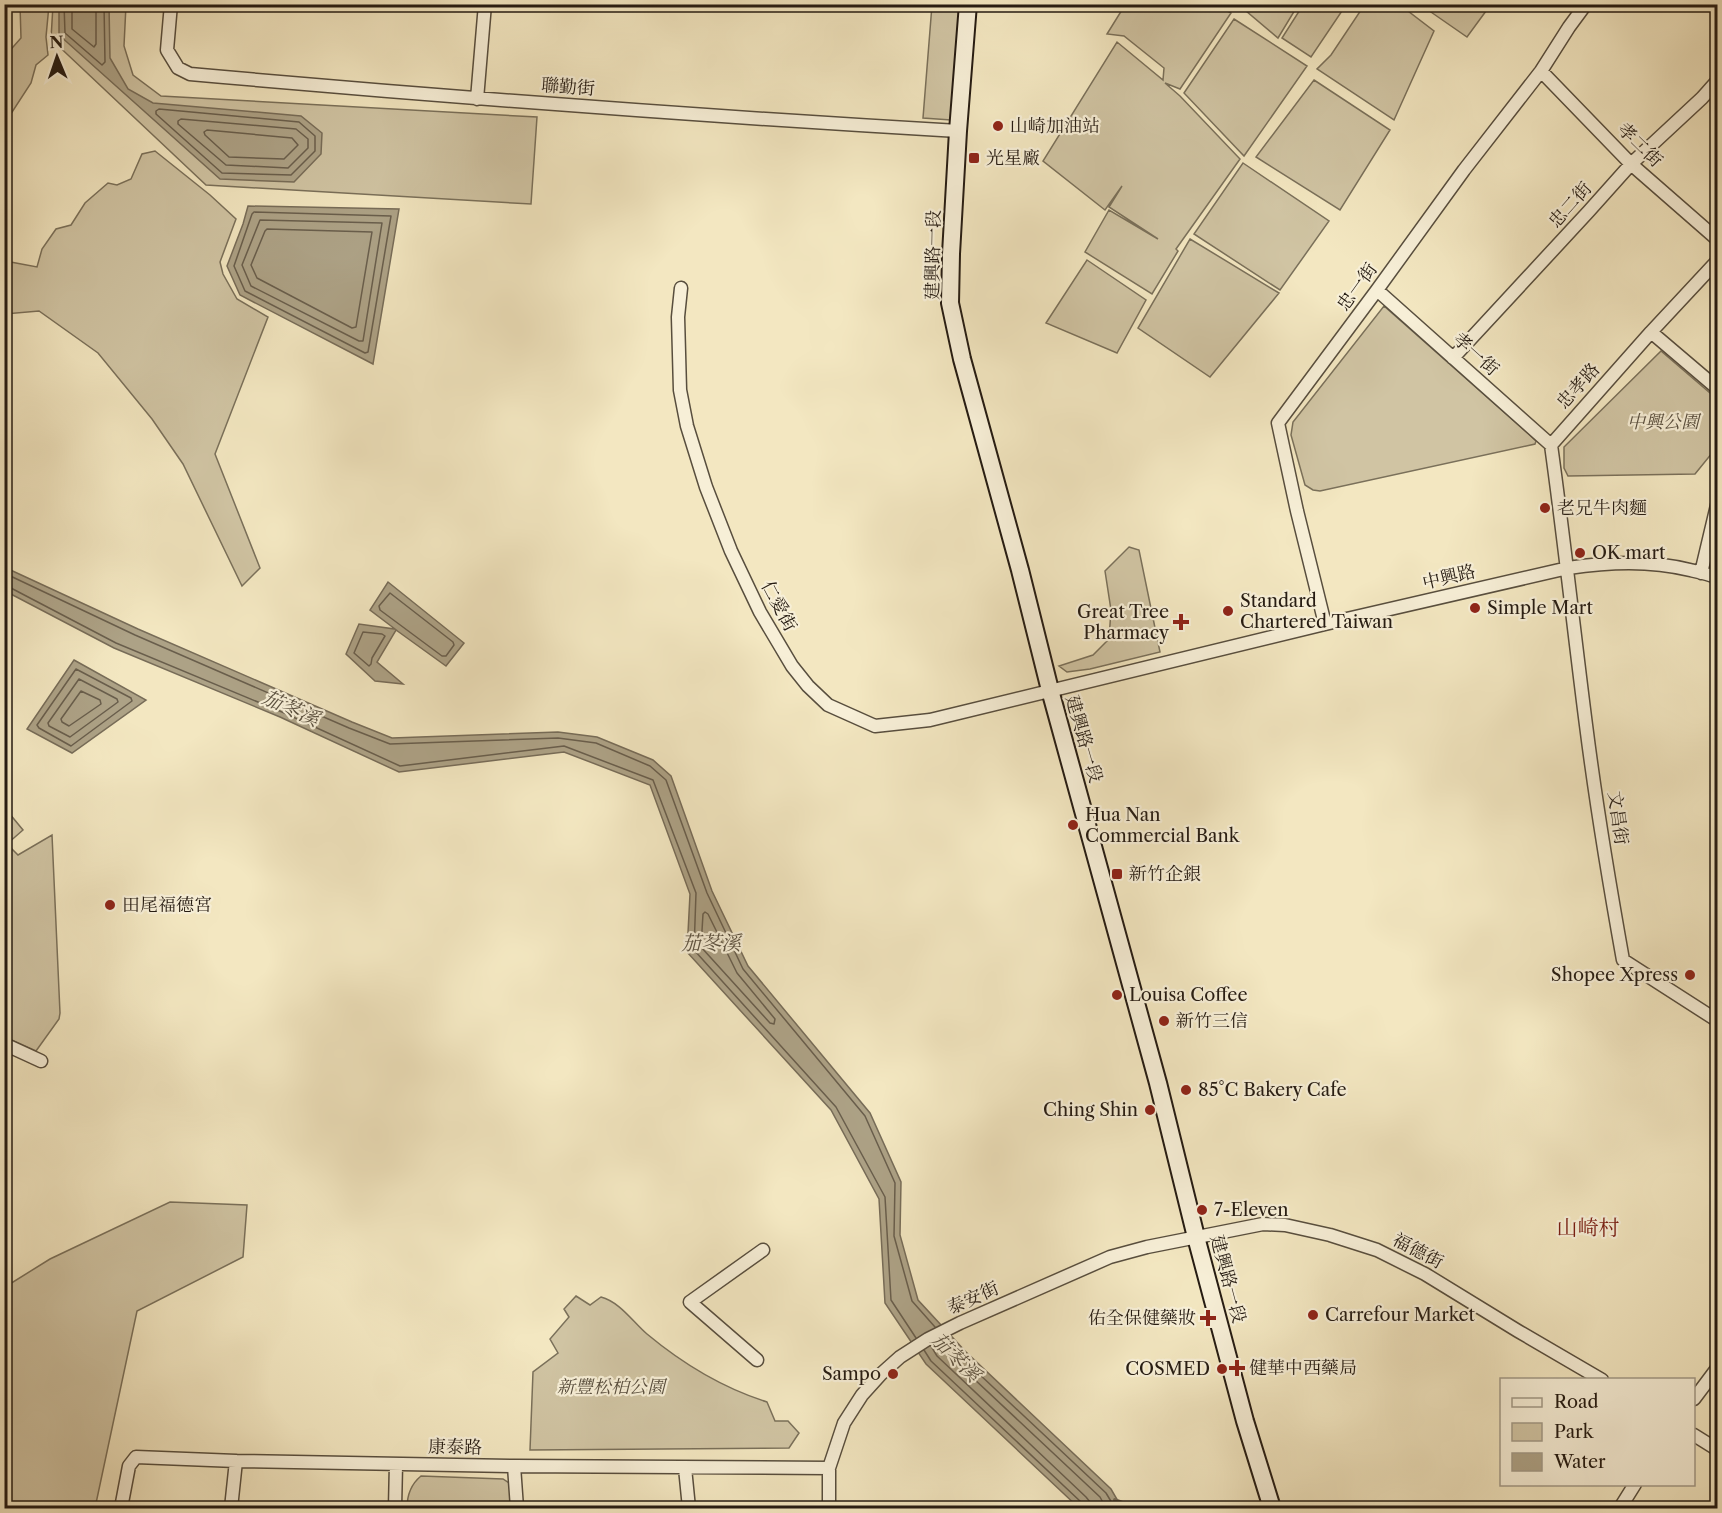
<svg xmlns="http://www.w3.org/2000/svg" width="1722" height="1513" font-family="'Libre Caslon Text','Noto Serif TC',serif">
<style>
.green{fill:#d0c4a3;stroke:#7a705a;stroke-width:1.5}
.water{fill:#ada286;stroke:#776c58;stroke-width:1.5}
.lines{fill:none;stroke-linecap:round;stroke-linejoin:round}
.shore{stroke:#695e4c;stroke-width:1.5}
.stream{stroke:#776c58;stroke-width:4}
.street-casing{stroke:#584e3e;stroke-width:15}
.secondary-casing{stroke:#251b12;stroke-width:20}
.street{stroke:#f7efd7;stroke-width:12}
.secondary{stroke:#f7efd7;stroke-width:16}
.poi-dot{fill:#8f2418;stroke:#f7efd7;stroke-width:2}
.labels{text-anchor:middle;stroke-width:4.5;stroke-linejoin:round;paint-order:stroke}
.street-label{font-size:18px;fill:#251b12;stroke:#f7efd7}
.poi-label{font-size:18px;fill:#251b12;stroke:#f7efd7;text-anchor:start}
.park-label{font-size:18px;font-style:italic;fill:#584e3e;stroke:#f7efd7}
.water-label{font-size:20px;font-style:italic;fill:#5b5140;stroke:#f7efd7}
.quarter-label{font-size:21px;fill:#7a1f14;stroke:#f7efd7}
</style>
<rect width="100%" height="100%" fill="#f3e7c1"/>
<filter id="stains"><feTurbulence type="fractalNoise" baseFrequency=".00333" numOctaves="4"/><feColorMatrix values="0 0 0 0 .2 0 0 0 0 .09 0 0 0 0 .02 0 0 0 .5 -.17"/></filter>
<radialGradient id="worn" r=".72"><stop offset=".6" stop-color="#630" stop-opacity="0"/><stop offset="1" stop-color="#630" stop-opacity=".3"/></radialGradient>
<path class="green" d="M1365 4 1400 5 1434 31 1394 120 1317 69 1331 55Z
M1478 4 1486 11 1467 37 1428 10 1433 5Z
M20 5H49L46 37 48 55 36 65 31 83 5 123V56L21 38Z
M53 5H126L124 46 133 75 161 96 537 117 531 204 206 185 51 39Z
M932 5H960L951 120 923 118Z
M1125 5H1216L1231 13 1180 89 1165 83 1180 96 1240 159 1176 249 1178 251 1152 294 1085 252 1109 210 1158 239 1109 207 1122 186 1105 210 1043 161 1117 42 1163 80 1164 68 1124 36 1107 34Z
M1239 5H1298L1278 38Z
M1303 5H1346L1311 57 1282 38Z
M1234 19 1307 66 1244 156 1184 93Z
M1314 80 1390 130 1340 210 1256 157Z
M155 151 210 195 236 219 220 262 223 274 237 299 268 317 215 454 260 568 242 586 183 464 152 419 98 353 39 311 5 314V261L37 267 42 249 56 229 71 225 85 203 108 183 117 185 131 179 142 154Z
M1243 163 1329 221 1280 290 1194 234Z
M1190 239 1279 293 1210 377 1138 328Z
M1087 260 1146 300 1117 353 1046 323Z
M1384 306 1530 435 1536 441 1535 444 1320 491 1313 490 1305 485 1291 435 1293 422Z
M1661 351 1717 399V447L1695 474 1568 476 1564 468V447Z
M1129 547 1139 550 1160 652 1090 669 1067 672 1059 666 1093 655 1109 639 1111 610 1105 571Z
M4 802 9 813 23 830 7 844 18 855 52 835 60 1013 59 1019 36 1051 5 1037Z
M170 1202 247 1205 243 1257 137 1311 95 1508H5V1287L50 1259Z
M576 1296 590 1305 601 1297C620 1302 633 1322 647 1334 683 1364 723 1388 767 1402L775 1421H788L799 1433 789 1448 530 1450 533 1372 558 1353 550 1339 569 1317 564 1309Z
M421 1476 503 1479 509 1483 512 1508H407C407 1496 410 1485 421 1476Z"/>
<path class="water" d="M59 5H109L110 58 128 89 153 103 301 116 322 133 321 154 294 182 220 179 59 35Z
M248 206 399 209 373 364 240 295 227 266 243 224Z
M4 567 138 629 352 722 392 738 558 732 597 737 653 760 671 776 712 891 748 966 870 1113 901 1182 900 1235 918 1300 966 1352 1111 1489 1122 1508H1079L926 1364 885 1303 879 1199 831 1110 687 952 690 894 650 785 564 752 399 772 280 717 114 648 5 591Z
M388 582 464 643 446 666 396 630 377 662 403 684 375 681 346 654 359 624 395 629 370 610Z
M74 660 146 700 72 753 27 729Z"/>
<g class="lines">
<path class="shore" d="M64 4 65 33 102 65 105 62 104 4
M72 4V29L94 47 96 44V4
M159 109 299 122 315 136V151L291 175 222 173 156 114V111Z
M181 119 296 129 308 139V148L288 168 226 165 178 124V121Z
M207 130 292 138 298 145 284 159 229 157 205 135 204 132Z
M254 212 391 216 368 352 365 353 245 291 234 266 252 214Z
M260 220 382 223 363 341H359L251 286 242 265Z
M267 229 372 232 356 327 352 328 257 278 251 265 265 231Z
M4 573 135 635 349 728 390 744 558 738 596 743 650 766 666 780 707 893 743 969 865 1116 895 1183 894 1236 912 1301 935 1327
M4 587H9L116 643 282 712 400 766 564 746 653 780 696 893 694 950 836 1107 885 1197 891 1300 916 1338
M390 593 453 642 454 645 446 656H442L380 610 379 606Z
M363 632 382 634 385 636 372 658 371 664 369 666 354 653Z
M76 669 131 698 132 701 71 746 39 728 37 725Z
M79 679 117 699 118 702 70 737 49 726 48 723Z
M81 691 100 700 101 704 69 726 62 722 61 719Z
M705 912 708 914 737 973 775 1019 774 1024 770 1023 701 947 703 914Z
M945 1339 961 1357 1106 1493 1115 1508
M938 1342 956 1362 1100 1497 1106 1508
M931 1346 937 1356 1086 1497 1090 1502V1508
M924 1350 931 1361 1081 1502 1083 1508"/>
<path class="stream" d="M1115 1500 1136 1508"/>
<defs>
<path id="street" d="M171 4 167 50 178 68 190 74C446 97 701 116 958 131
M1541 71 1631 164 1718 240
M477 99 485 4
M1718 260 1651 332 1551 445C1564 538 1574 632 1586 725 1596 804 1609 882 1623 960L1718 1021
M681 288 678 317 680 390 687 426 706 487 731 551 760 612 792 666 808 686 828 705 875 726 930 720 1325 624 1568 568C1609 562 1649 560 1690 570 1699 572 1709 574 1718 578
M1377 290 1551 445
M1651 332 1718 389
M1453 358 1589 211 1631 164 1702 98 1718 80
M1701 573 1718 501
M1325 624 1297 511 1278 423 1377 290 1464 170 1541 71 1569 27 1586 4
M4 1044 41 1061
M757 1360 690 1302 763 1250
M1694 1399 1718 1367
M1694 1435 1718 1450
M514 1466 517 1508
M685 1468 689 1508
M121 1508 129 1466 136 1457 236 1461 514 1466 829 1468
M231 1508 236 1461
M395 1508 396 1464
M829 1508V1468L844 1423 862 1395 881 1374 900 1357 928 1339 960 1323 1110 1257 1147 1247 1263 1224 1285 1225 1330 1235 1377 1250 1425 1274 1518 1331 1602 1380
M1620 1508 1635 1484"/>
<path id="secondary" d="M968 4 958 131 951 254 950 303 962 359 1020 570 1050 690 1158 1083 1196 1237 1245 1421 1272 1508"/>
</defs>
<use href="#street" class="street-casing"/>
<use href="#secondary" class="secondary-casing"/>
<use href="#street" class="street"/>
<use href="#secondary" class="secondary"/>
</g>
<g class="poi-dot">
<circle cx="998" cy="126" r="6"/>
<rect x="968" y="152" width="12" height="12" rx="3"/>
<circle cx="1545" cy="508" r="6"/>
<circle cx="1580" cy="553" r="6"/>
<circle cx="1475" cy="608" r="6"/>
<circle cx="1228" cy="611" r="6"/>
<path d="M1178 613h6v6h6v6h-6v6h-6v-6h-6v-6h6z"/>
<circle cx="1073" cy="825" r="6"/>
<rect x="1111" y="868" width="12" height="12" rx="3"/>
<circle cx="110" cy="905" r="6"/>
<circle cx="1690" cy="975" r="6"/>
<circle cx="1117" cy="995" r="6"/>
<circle cx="1164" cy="1021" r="6"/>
<circle cx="1186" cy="1090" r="6"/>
<circle cx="1150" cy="1110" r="6"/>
<circle cx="1202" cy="1210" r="6"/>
<circle cx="1313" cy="1315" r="6"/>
<path d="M1205 1309h6v6h6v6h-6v6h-6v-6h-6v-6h6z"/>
<path d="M1234 1359h6v6h6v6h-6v6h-6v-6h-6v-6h6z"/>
<circle cx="1222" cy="1369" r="6"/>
<circle cx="893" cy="1374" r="6"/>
</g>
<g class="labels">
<g class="street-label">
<text transform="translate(568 87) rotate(4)" y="6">聯勤街</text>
<text transform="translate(1640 145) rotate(44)" y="6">孝二街</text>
<text transform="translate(1570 205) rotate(-48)" y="6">忠二街</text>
<text transform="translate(933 255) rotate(-89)" y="6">建興路一段</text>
<text transform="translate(1357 287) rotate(-54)" y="6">忠一街</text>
<text transform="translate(1476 354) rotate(42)" y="6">孝一街</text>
<text transform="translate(1578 386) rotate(-48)" y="6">忠孝路</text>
<text transform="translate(1449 577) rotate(-13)" y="6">中興路</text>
<text transform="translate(779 606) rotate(62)" y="6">仁愛街</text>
<text transform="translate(1084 739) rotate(74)" y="6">建興路一段</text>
<text transform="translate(1618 818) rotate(82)" y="6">文昌街</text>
<text transform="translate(1418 1251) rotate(28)" y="6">福德街</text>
<text transform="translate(1228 1279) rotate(75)" y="6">建興路一段</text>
<text transform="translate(973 1298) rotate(-24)" y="6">泰安街</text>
<text transform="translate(455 1447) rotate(1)" y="6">康泰路</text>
</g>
<g class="poi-label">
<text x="1010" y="132">山崎加油站</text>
<text x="986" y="164">光星廠</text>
<text x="1557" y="514">老兄牛肉麵</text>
<text x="1592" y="559">OK mart</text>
<text x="1240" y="607">Standard<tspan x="1240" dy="21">Chartered Taiwan</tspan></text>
<text x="1487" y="614">Simple Mart</text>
<text x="1169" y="618" text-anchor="end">Great Tree<tspan x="1169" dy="21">Pharmacy</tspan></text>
<text x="1085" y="821">Hua Nan<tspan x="1085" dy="21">Commercial Bank</tspan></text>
<text x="1129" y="880">新竹企銀</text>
<text x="122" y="911">田尾福德宮</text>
<text x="1678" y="981" text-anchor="end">Shopee Xpress</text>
<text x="1129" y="1001">Louisa Coffee</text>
<text x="1176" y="1027">新竹三信</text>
<text x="1198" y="1096">85°C Bakery Cafe</text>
<text x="1138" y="1116" text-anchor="end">Ching Shin</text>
<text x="1214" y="1216">7-Eleven</text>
<text x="1325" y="1321">Carrefour Market</text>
<text x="1196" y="1324" text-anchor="end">佑全保健藥妝</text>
<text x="1249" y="1374">健華中西藥局</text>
<text x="1210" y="1375" text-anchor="end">COSMED</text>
<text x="881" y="1380" text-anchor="end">Sampo</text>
</g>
<g class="park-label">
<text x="1663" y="428">中興公園</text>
<text x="611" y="1393">新豐松柏公園</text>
</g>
<g class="water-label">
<text transform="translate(291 708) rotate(24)" y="7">茄苳溪</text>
<text x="711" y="950">茄苳溪</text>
<text transform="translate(956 1357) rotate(45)" y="7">茄苳溪</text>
</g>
<g class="quarter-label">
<text x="1588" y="1235">山崎村</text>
</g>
</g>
<rect width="1722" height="1513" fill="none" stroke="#f3e7c1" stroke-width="24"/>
<rect x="6" y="6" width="1710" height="1501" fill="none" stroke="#251b12" stroke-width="3"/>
<rect x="12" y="12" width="1698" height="1489" fill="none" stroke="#251b12" stroke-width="1.5"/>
<rect x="1500" y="1378" width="195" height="108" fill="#f7efd7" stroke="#a39a88" stroke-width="1.5"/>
<rect x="1512" y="1398" width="30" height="9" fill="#f7efd7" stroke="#a39a88" stroke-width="1.5"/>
<text x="1554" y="1408" font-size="18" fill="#251b12">Road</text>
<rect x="1512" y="1423" width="30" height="18" fill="#d0c4a3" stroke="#a39a88" stroke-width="1.5"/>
<text x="1554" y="1438" font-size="18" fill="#251b12">Park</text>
<rect x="1512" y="1453" width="30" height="18" fill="#ada286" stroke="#a39a88" stroke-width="1.5"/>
<text x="1554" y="1468" font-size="18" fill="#251b12">Water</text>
<g transform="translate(57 57) rotate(358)" stroke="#f7efd7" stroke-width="4.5" paint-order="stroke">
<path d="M0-4.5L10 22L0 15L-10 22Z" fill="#251b12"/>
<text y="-9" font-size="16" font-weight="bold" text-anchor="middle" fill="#251b12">N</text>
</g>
<rect width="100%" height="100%" filter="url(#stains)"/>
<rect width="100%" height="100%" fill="url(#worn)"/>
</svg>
